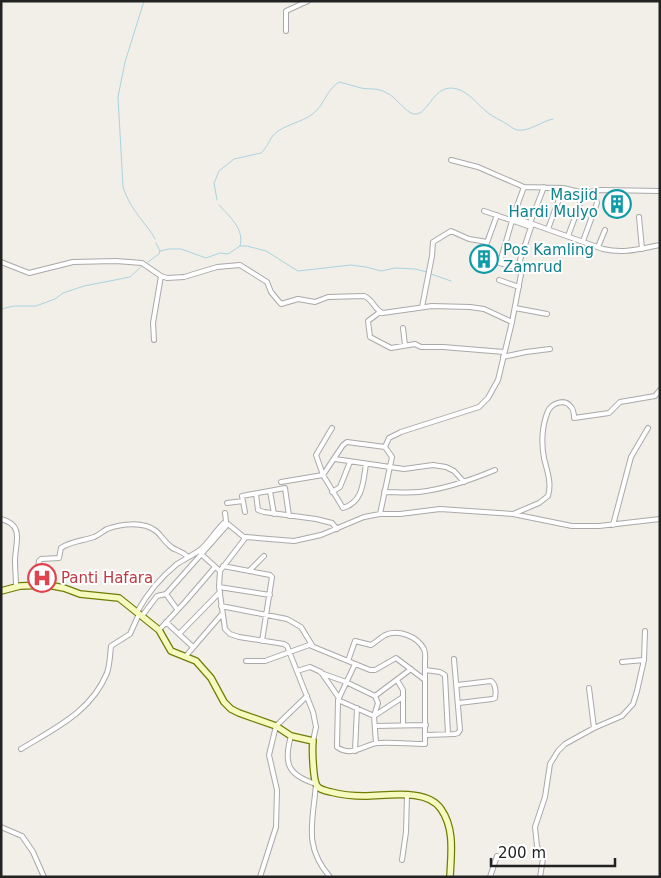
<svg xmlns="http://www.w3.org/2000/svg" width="661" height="878" font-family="'DejaVu Sans',sans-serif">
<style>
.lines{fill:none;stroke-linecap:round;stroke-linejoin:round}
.stream{stroke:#aad3df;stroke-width:1}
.street-casing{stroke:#a9a9a9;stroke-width:6}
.secondary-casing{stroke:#707d05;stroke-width:8}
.street{stroke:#fff;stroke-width:4}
.secondary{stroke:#f7fabf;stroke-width:5.5}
.labels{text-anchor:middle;stroke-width:4;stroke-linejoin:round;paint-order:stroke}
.culture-label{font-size:15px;fill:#0d838f;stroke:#fff;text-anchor:end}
.health-label{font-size:15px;fill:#be3a42;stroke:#fff;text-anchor:start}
</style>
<rect width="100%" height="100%" fill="#f2efe9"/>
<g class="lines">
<path class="stream" d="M144 1 125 62 118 97 123 187C127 199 133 209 141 219 146 226 151 231 155 239
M217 200 214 183 219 171 234 159 261 153C269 146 269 137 278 131 290 123 307 121 317 110 325 101 328 89 339 82 347 84 354 86 361 88 372 90 376 87 387 93 396 97 406 113 414 114 429 116 433 82 457 89 469 92 478 105 487 112 493 117 500 120 507 124 509 126 514 129 517 130 529 132 542 121 553 119
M219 205C229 216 245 229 240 246
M160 251 169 249H181L206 258 220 253 228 254 240 246H247L266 251 298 271 351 265 366 267 381 271 395 268 415 269 427 272
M148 262 159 254 160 251 156 243
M431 274 451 281
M1 310 5 308 14 306H36L55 299 63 293 84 286 130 277 141 267"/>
<defs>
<path id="street" d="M286 31V11L308 1
M451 160 478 167 524 187
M524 187 563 188 584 193 601 190 660 191
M484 211 531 227
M497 215 485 248C488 264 509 265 522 269
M513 217 603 249C624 254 639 249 660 245
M513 217 524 187
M639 217 642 249
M530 223 544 187
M548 229 563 188
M568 236 584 193
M583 241 597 203 594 192
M598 247 605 230
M1 262 29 273 73 262 116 261 142 263 161 276 167 278 184 277 217 267 240 265 267 282 271 292 281 304 298 299 315 302 328 297 364 296C373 299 374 310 383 313L432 306 470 307 484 309 512 322
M500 262 512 221
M499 280 519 287
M422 307 432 256 433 242 451 231 469 239 487 242
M515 308 547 314
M380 312 368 321 370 337 391 348 415 344 421 347H443L504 352
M403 328 405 345
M154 340 153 323 161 276
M503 357 526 352 550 349
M332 428 316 455 323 475 343 508C363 502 363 483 366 464
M385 447 389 438 401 432 479 407 488 398 498 380 512 322 522 269 520 260 532 224
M335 459 404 469 433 465 446 467 454 471 464 482
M281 482 323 475 343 445 347 442 385 447 392 457 380 514
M270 491 274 514
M332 492 340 487 350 462
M384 492C396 492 408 493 419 492 446 489 471 480 495 470
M256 494 258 510 264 512 316 519 332 523 337 529
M227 503 243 501
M245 512 242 496 285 488 289 516
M513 514 539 503 548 496C552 483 547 471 544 458 541 443 542 425 548 411 552 403 565 398 571 407 573 409 574 415 574 418L609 413 620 402 655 396 660 390
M1 519C24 525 16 541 15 559 15 569 16 578 16 587
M613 525 631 457 648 428
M201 554 220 571
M223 566 270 575 272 577 262 641
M249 571 264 556
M36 586 39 561 41 559 59 558 61 548C71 541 83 541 94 537 99 535 103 531 107 529 121 524 143 521 156 531 161 535 164 541 169 545 174 551 180 549 188 557
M219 587 270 595
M166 594 177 609
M221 606 287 619 301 627 312 645
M137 612C147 594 161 577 177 564 185 559 193 555 200 550 210 542 216 529 226 521L225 513
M142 616 157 596 166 594 228 524 245 538
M166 622 193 647
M159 630 185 602 215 567
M179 634 220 592
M185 657 222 614
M246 661H265L309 645 370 670H375L396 658 425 680
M348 661 355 641 371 645C376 642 380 638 385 635 398 629 417 636 424 649 426 653 425 658 425 662V744C410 744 394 742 378 743 365 744 352 758 337 747L338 700 355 664
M622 662 644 660
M425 670 440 672 445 675 448 734
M297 671 310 667 321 672 339 698
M321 673 346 682 375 696 378 703 374 716 376 743
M397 680 403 690V725
M457 685 491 681C496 684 496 693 495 698L492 699 459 703
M589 688 594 728
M375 696 411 669
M338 700 374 716
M374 716 403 697
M375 726 426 725
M426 735 455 734 458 733 460 730 454 659
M291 736C283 764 288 775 316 784 313 822 303 846 330 877
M313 741 316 727 313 712 287 646 284 644 239 637 230 634 225 629 219 587 220 571 246 537 294 541 321 535 364 517 380 514H400L440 509 513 514 572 526H599L660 519
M21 749C55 728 91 712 107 673 110 664 110 655 111 646L130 634 139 614
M355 751 357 708
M1 827 22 836 33 852 44 877
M402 860 406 832 407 795
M260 877 276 827 277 790 269 755 276 726 307 696
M490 877 497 856
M540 877 543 859 537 846 535 827 545 797 550 764 558 751 565 744 594 728 622 716 633 704 637 691 644 660 645 631"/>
<path id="secondary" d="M1 591 20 586 48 585 64 588 80 594 119 598 159 630 171 651 196 661 211 678 224 702 231 709 239 713 276 726 291 736 313 741C312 749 313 780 317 786 320 790 326 791 331 792 342 795 354 796 365 796 387 796 427 788 441 809 455 829 451 854 450 877"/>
</defs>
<use href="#street" class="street-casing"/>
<use href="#secondary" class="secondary-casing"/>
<use href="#street" class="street"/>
<use href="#secondary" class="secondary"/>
</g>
<defs>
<symbol id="building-ring" viewBox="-11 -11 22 22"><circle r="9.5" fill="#fff" stroke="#0f9aa8" stroke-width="1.5"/><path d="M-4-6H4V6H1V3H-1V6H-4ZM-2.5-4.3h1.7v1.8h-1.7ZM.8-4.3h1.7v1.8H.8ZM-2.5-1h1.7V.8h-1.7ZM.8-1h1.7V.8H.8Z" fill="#0f9aa8"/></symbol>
<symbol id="hospital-ring" viewBox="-11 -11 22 22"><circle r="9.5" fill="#fff" stroke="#e0444e" stroke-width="1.5"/><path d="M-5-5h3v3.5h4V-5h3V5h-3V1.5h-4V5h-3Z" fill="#e0444e"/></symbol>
</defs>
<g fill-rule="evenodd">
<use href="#building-ring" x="601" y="188" width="32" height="32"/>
<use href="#building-ring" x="468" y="243" width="32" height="32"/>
<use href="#hospital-ring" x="26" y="562" width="32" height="32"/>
</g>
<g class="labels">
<g class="culture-label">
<text x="598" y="200">Masjid<tspan x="598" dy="17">Hardi Mulyo</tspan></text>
<text x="503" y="255" text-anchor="start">Pos Kamling<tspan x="503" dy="17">Zamrud</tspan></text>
</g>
<g class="health-label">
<text x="61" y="583">Panti Hafara</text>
</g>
</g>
<rect width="661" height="878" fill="none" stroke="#222222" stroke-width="5"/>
<path d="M491 858v8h124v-8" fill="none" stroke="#222222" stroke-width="2.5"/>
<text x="498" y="858" font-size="15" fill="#222222" stroke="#ffffff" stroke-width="4" paint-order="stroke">200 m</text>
</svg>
